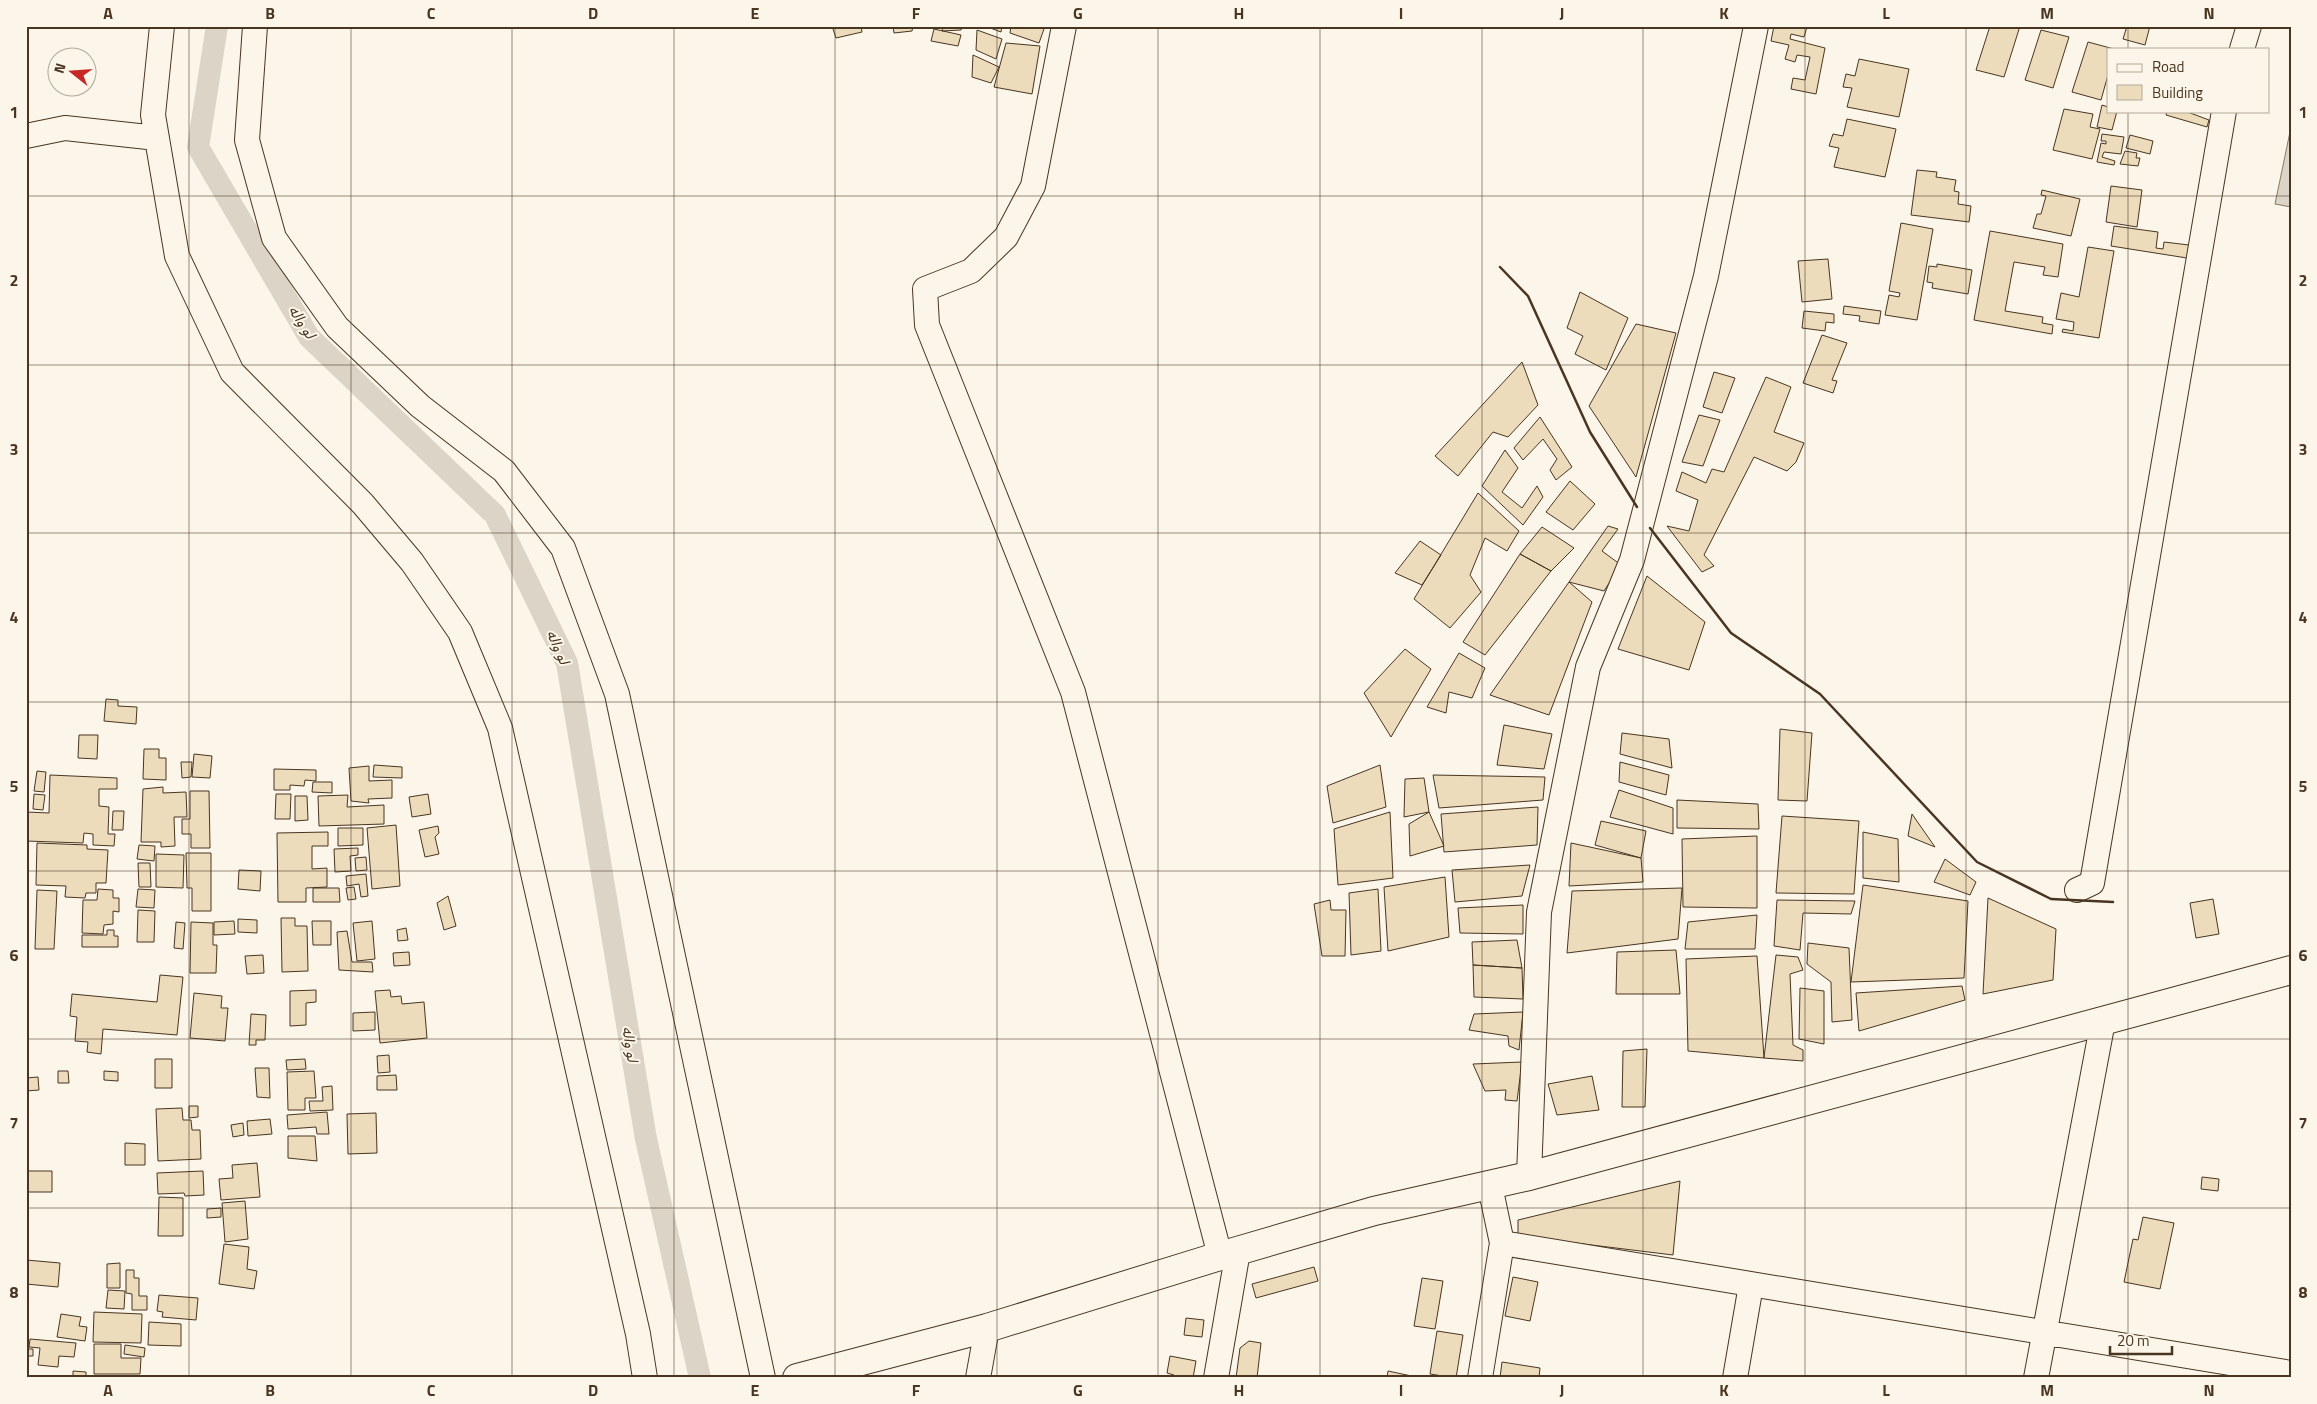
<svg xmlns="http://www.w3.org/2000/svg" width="2317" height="1404" font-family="'Titillium Web','Noto Sans Arabic',sans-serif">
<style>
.water{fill:#dcd4c6;stroke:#887966}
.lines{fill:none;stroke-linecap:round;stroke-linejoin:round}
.canal{stroke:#dcd4c6;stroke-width:22}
.building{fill:#ecdcbc;stroke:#4a3520}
.minor-casing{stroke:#4a3520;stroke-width:26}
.major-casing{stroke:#4a3520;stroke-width:30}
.minor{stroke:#fbf6e9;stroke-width:24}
.major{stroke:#fbf6e9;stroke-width:28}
.wall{stroke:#4a3520;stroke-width:2.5}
.grid{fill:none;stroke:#4a3520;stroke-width:1;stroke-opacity:0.55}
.labels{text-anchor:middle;stroke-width:4;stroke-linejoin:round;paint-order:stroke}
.water-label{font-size:15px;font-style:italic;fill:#4a3520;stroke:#fbf6e9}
.neatline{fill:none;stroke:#4a3520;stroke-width:2}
.grid-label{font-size:16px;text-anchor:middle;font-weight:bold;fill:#4a3520}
</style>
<rect width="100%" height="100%" fill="#fbf6e9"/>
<path class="water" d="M2291 127V207L2275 204Z"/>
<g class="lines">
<path class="canal" d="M217 26 198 147 309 337 495 515 567 663 646 1139 700 1378"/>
</g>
<path class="building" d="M832 26H861L862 32 836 38Z
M893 26H913L912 31 894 33Z
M943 26H963L961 30 942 31Z
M985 26H1002L1001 32Z
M1011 26H1045L1039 43 1010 33Z
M1774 26 1807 27 1804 37 1791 34 1790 39 1825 48 1816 94 1791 89 1793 78 1805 80 1810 57 1797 55 1795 62 1785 59 1789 45 1771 41Z
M1990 26H2020L2004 77 1976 70Z
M2127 26H2150L2145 45 2123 39Z
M934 29 961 35 958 46 931 41Z
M977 30 1002 39 996 59 976 50Z
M2041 30 2069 37 2053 88 2025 80Z
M2088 42 2114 49H2108V75L2101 100 2072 92Z
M1006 43 1040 46 1032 94 994 87Z
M973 55 999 67 991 83 972 77Z
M1859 59 1909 69 1899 117 1847 107 1852 88 1843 87 1846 74 1855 76Z
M2102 105 2108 107V111H2117L2112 130 2097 127Z
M2064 109 2093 114 2090 127 2100 129 2092 159 2053 150Z
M2167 111H2185L2209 120 2207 127 2166 115Z
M1847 119 1896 129 1885 177 1834 167 1839 148 1829 146 1833 134 1843 136Z
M2102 134 2124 137 2121 154 2104 152 2102 157 2115 161 2114 165 2097 162 2101 143 2106 144V141H2101Z
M2130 135 2153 141 2150 154 2126 148Z
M2125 151 2137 153 2136 158H2140L2138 166 2120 164Z
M1917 170 1937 172 1936 177 1956 180 1954 191 1959 192 1958 204 1971 206 1969 222 1911 215Z
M2111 186 2142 190 2137 227 2106 222Z
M2042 190 2080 199 2071 236 2033 228 2037 214H2041L2046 196 2041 195Z
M1901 223 1933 229 1917 320 1885 315 1889 295 1899 297 1900 293 1889 291Z
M2114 226 2158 232 2156 248 2163 249 2164 242 2189 245 2187 258 2111 246Z
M1990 231 2063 244 2058 277 2043 275 2045 267 2014 262 2005 311 2043 317 2042 323 2053 325 2052 334 1974 320Z
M2088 247 2114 251 2099 338 2062 332 2063 329 2073 331 2074 322 2056 319 2061 293 2079 297Z
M1828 259 1832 299 1802 302 1798 261Z
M1937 264 1972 270 1968 294 1932 288 1933 283 1927 282 1929 266 1937 267Z
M1580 292 1628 318 1606 370 1575 354 1583 336 1567 328Z
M1844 306 1881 311 1879 324 1859 321 1860 316 1843 314Z
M1804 311 1834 314V323L1826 322 1825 331 1802 328Z
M1636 324 1676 333 1636 477 1589 406Z
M1822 335 1847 343 1832 380 1837 381 1833 393 1803 383Z
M1522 362 1538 405 1508 437 1493 432 1458 476 1435 456Z
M1714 372 1735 378 1722 413 1703 407Z
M1766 377 1791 387 1774 432 1804 443 1796 462 1787 471 1754 457 1704 555 1714 566 1702 572 1667 526 1689 531 1698 500 1676 491 1682 472 1706 483 1712 469 1724 472Z
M1699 415 1720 420 1703 466 1682 462Z
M1540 417 1572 467 1556 480 1550 470 1557 459 1543 439 1523 460 1514 448Z
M1505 450 1518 468 1502 492 1522 508 1537 486 1543 497 1523 525 1482 486Z
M1570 481 1595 504 1573 530 1546 512Z
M1478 493 1519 531 1507 551 1485 538 1470 575 1481 592 1450 628 1414 599Z
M1608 526 1618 529 1602 551 1621 565 1604 591 1569 582Z
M1542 527 1574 548 1551 571 1520 554Z
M1420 541 1441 555 1422 585 1395 573Z
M1520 554 1551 571 1485 655 1463 642Z
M1647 576 1705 622 1689 670 1618 649Z
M1569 582 1592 602 1549 715 1490 695Z
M1405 649 1431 669 1391 737 1364 693Z
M1459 653 1485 668 1472 698 1449 692 1446 713 1427 707Z
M106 699 118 700V706L137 707 136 724 104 721Z
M1504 725 1552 734 1544 769 1497 765Z
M1780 729 1812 733 1807 801 1778 800Z
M1622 733 1669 739 1672 768 1620 754Z
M79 735H98L97 759 78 758Z
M144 749H159V758H166V780L143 779Z
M194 754 212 756 210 778 192 777Z
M181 762H192L191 777 182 778Z
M1620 762 1669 775 1666 795 1619 782Z
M374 765 402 767V778L373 777Z
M1380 765 1386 807 1333 823 1327 786Z
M369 766V781L392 780V798L368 799 369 803 351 801 349 768Z
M274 769 316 770V781L305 780 304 786 290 785V790H274Z
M37 771 46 772 44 792 34 791Z
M50 775 117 778V789H99V806L109 807 108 834H115L114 846 93 845V834L84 833 83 843 26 841V812L49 813Z
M1433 775 1545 777 1543 800 1439 808Z
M1424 778 1429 812 1404 817 1405 779Z
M313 782H332V793L312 792Z
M163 787V793L186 792 187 817H174L175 846 161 847V842H141L143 789Z
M1619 790 1673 808V834L1610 817Z
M190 791H209L210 848H191V834H182V819H190Z
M34 794 45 795 43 810 33 809Z
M276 794H291L290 819H275Z
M428 794 431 814 412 817 409 797Z
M348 795 347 807 384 805V824L319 826 318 796Z
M295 796H307L308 820 295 821Z
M1677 800 1758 804 1759 829 1677 828Z
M1538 807 1537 845 1444 852 1441 814Z
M113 811H124L123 830H112Z
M1390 812 1393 878 1338 885 1334 829Z
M1429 812 1444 846 1410 856 1409 824Z
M1912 814 1935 847 1908 836Z
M1782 816 1859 821 1854 894 1776 893Z
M1601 821 1646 831 1641 858 1595 845Z
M396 825 400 886 372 889 367 828Z
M438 826 439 833 435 837 439 854 425 857 419 830Z
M338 828H363V845L338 846Z
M328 832V846H312V869L327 868V887L306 888V902H278L277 833Z
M1863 832 1898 839 1899 882 1863 878Z
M1757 836V908L1683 907 1682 839Z
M37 843 87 845V849L108 850 106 883H96V893H86L85 898 65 897 66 886 36 885Z
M1571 843 1641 858 1643 882 1569 886Z
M139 845 155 846 154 861 137 859Z
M358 848V855L350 856 351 871 335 872 334 849Z
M186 853H211V911H192V888H187Z
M156 854 184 855 183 888 156 887Z
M366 857 367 870 356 871 355 858Z
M1945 859 1976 882 1970 895 1934 882Z
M138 863H150L151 887H139Z
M1530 865 1522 896 1455 902 1452 870Z
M239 870 261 871 260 891 238 889Z
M366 874 368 896 361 897 359 884 347 886 346 876Z
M1445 877 1449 937 1388 951 1384 887Z
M1863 885 1968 901 1964 978 1851 982Z
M354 887 356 899 348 900 346 888Z
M313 888H339L340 902H313Z
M1682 888 1678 939 1567 953 1572 891Z
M98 889 113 890V898H119V912L113 911V924L104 925 103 934 82 933 83 900H97Z
M138 889 155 890 154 908 136 907Z
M1378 889 1381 951 1351 955 1349 893Z
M37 890 57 891 54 949H35Z
M448 896 456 926 444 930 437 903Z
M1988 898 2056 929 2053 980 1983 994Z
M2213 899 2219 934 2196 938 2190 903Z
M1330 900 1331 910H1346L1345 956H1322L1314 904Z
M1777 900 1855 901 1851 914 1803 913 1800 950 1774 946Z
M1523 905V934L1460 933 1458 908Z
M138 910 155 911 154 942H137Z
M1757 915 1755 949H1685L1688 922Z
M281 918H295V926H307L308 971 282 972Z
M238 919 257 920V933L238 932Z
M234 921 235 934 214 935V922Z
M312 921H331V945H313Z
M372 921 375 959 357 961 353 923Z
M176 922 185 923 183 949 174 948Z
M191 922 213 923V945H217L216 973H190Z
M406 928 408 940 398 941 397 930Z
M107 930H114V936H118V947H82V935H107Z
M347 931 352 962H372L373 972 339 970 337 932Z
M1517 940 1522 968 1473 965 1472 942Z
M1808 943 1849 948 1852 1020 1832 1022 1831 982 1807 964Z
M1676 950 1680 994H1616L1617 952Z
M409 952 410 965 394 966 393 953Z
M263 955 264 973 247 974 245 956Z
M1776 955 1798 957 1803 970 1790 974 1793 1045 1803 1050V1061L1764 1058Z
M1757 956 1764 1058 1688 1051 1686 959Z
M1473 965 1522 968 1523 999 1474 997Z
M160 975 183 977 177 1035 103 1029 101 1054 87 1052 88 1042 75 1041 77 1017 70 1016 72 994 157 1002Z
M1962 986 1965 1000 1859 1031 1856 993Z
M1800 988 1824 991V1044L1799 1039Z
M316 990V1002L306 1003V1025L290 1026V991Z
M390 990 391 997 401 996 402 1004 424 1002 427 1038 380 1043 375 991Z
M194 993 222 996 221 1008H228L225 1041 190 1038Z
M375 1012V1030L353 1031V1013Z
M1523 1012 1519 1050 1509 1046 1508 1036 1469 1030 1474 1014Z
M251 1014 266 1015 265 1040H256V1045H249Z
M1647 1049 1645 1107H1622L1623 1051Z
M389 1055 390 1072 378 1073 377 1056Z
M155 1059H172V1088H155Z
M305 1059 306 1069 287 1070 286 1060Z
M1522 1062 1517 1101 1505 1100 1506 1090 1485 1091 1473 1064Z
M255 1068H269L270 1098 257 1097Z
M58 1071H68L69 1083H58Z
M104 1071 118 1072V1081L104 1080Z
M314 1071 316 1098H305V1110H288L287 1072Z
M396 1075 397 1090H377V1076Z
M1592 1076 1599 1110 1557 1115 1548 1084Z
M38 1077 39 1090 26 1091V1078Z
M332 1086 333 1110 310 1111 309 1101H323L322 1087Z
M189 1106H198V1117L189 1118Z
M182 1108 183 1120H191L192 1130H200L201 1159 158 1161 156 1109Z
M327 1112 329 1134H317L316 1127 288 1129 287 1115Z
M376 1113 377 1153 348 1154 347 1114Z
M270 1119 272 1134 248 1136 247 1121Z
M243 1123 244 1135 233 1137 231 1125Z
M288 1136H315L317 1161 288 1158Z
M125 1143 145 1144V1165H125Z
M257 1163 260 1197 221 1200 219 1179 233 1178 232 1165Z
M26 1171H52V1192H26Z
M203 1171 204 1195 185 1196 184 1193 158 1194 157 1173Z
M2202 1177 2219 1179 2218 1191 2201 1189Z
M1680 1181 1673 1255 1518 1236V1220Z
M159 1197 183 1198V1236H158Z
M245 1201 248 1239 225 1242 222 1203Z
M221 1208V1217L207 1218V1209Z
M2143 1217 2174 1223 2160 1289 2124 1282 2133 1239 2138 1240Z
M224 1244 249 1247 247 1269 257 1271 254 1289 219 1284Z
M26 1260 60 1263 58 1287 26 1284Z
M120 1263V1288H107V1264Z
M1314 1267 1318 1281 1256 1298 1252 1284Z
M126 1270H134V1278H139V1296H147V1310H132V1294L126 1293Z
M1513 1277 1538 1282 1530 1321 1505 1316Z
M1422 1278 1443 1281 1435 1329 1414 1326Z
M108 1290 125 1291 124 1309 106 1308Z
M159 1295 198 1298 196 1320 162 1317 163 1312 157 1311Z
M94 1312 142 1314 141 1343 93 1342Z
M61 1314 81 1317 79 1326 87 1327 85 1341 57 1337Z
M1186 1318 1204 1320 1202 1337 1184 1335Z
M149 1322 181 1324V1346L148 1345Z
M1437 1331 1463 1335 1456 1378 1430 1374Z
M30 1339 76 1343 74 1357 59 1356 58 1367 38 1365 40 1348 29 1347Z
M1249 1341 1261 1343 1257 1378H1236L1240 1348Z
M94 1344H121V1358H141L140 1374H94Z
M26 1345 27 1349H33V1356H27L28 1369H26Z
M125 1345 145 1348 144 1357 124 1354Z
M1170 1356 1196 1361 1193 1378H1173L1174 1375 1167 1373Z
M1502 1362 1540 1368 1539 1378H1500Z
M73 1371 86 1372V1378H73Z
M1388 1371 1421 1378H1387Z"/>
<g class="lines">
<defs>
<path id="minor" d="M162 26 153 115 177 256 232 372 363 504 412 562 460 632 500 728 638 1334 645 1378
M255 26 247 140 274 238 337 327 420 406 504 471 563 548 617 694 763 1378
M1064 26 1033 186 1006 237 971 271 925 289 927 325 1073 692 1220 1256
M2242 49 2249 26
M26 136 65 128 157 138
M2077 890 2092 883 2224 111
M1529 1176 1539 912 1588 667 1632 560 1706 276 1756 26
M1490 1186 1502 1243 2291 1373
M978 1378 987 1328
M1216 1378 1238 1251
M1480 1378 1502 1243
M1735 1378 1751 1285
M2036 1378 2103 1021"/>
<path id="major" d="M797 1378 987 1328 1220 1256 1374 1211 1529 1176 2291 970"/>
</defs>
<use href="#minor" class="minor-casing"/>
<use href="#major" class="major-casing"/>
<use href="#minor" class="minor"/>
<use href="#major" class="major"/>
<path class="wall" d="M1500 267 1528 296 1590 432 1637 507
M1650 528 1731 633 1820 694 1977 862 2051 899 2113 902"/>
</g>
<path class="grid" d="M189 26V1378M351 26V1378M512 26V1378M674 26V1378M835 26V1378M997 26V1378M1158 26V1378M1320 26V1378M1482 26V1378M1643 26V1378M1805 26V1378M1966 26V1378M2128 26V49M2128 111V1378M26 196H2291M26 365H2291M26 533H2291M26 702H2291M26 871H2291M26 1039H2291M26 1208H2291"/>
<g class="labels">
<g class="water-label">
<text transform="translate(302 322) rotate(57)" y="5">لو واله</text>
<text transform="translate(558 647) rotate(66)" y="5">لو واله</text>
<text transform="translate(630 1044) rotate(81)" y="5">لو واله</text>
</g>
</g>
<rect width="2317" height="1404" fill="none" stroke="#fbf6e9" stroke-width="55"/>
<rect x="2107" y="48" width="162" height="65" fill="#fbf6e9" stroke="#b4a999"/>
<rect x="2117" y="64" width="25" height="8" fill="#fbf6e9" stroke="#b4a999"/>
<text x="2152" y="72" font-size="15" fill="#4a3520">Road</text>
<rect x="2117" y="85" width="25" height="15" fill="#ecdcbc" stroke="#b4a999"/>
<text x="2152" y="98" font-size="15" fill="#4a3520">Building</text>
<g transform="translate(72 72) rotate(287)"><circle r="24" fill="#fbf6e9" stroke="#b4a999"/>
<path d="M0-4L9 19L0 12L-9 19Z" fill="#c62828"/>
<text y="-8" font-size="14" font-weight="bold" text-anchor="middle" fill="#4a3520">N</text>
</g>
<path d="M2110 1346v8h62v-8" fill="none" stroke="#4a3520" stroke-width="2.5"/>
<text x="2117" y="1346" font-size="15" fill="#4a3520" stroke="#fbf6e9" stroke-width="4" paint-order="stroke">20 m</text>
<rect x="28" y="28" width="2262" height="1348" class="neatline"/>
<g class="grid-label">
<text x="108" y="19">A</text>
<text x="270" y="19">B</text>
<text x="431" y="19">C</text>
<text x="593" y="19">D</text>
<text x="755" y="19">E</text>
<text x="916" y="19">F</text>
<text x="1078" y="19">G</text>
<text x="1239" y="19">H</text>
<text x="1401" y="19">I</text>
<text x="1562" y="19">J</text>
<text x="1724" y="19">K</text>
<text x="1886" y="19">L</text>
<text x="2047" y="19">M</text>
<text x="2209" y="19">N</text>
<text x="14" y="118">1</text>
<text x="2303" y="118">1</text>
<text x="14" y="286">2</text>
<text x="2303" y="286">2</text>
<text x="14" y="455">3</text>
<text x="2303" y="455">3</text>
<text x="14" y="623">4</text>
<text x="2303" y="623">4</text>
<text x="14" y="792">5</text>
<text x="2303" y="792">5</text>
<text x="14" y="961">6</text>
<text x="2303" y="961">6</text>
<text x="14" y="1129">7</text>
<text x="2303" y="1129">7</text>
<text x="14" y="1298">8</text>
<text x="2303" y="1298">8</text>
<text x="108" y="1396">A</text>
<text x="270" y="1396">B</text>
<text x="431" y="1396">C</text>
<text x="593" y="1396">D</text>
<text x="755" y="1396">E</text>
<text x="916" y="1396">F</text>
<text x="1078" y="1396">G</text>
<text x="1239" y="1396">H</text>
<text x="1401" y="1396">I</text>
<text x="1562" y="1396">J</text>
<text x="1724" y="1396">K</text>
<text x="1886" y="1396">L</text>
<text x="2047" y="1396">M</text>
<text x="2209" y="1396">N</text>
</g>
</svg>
